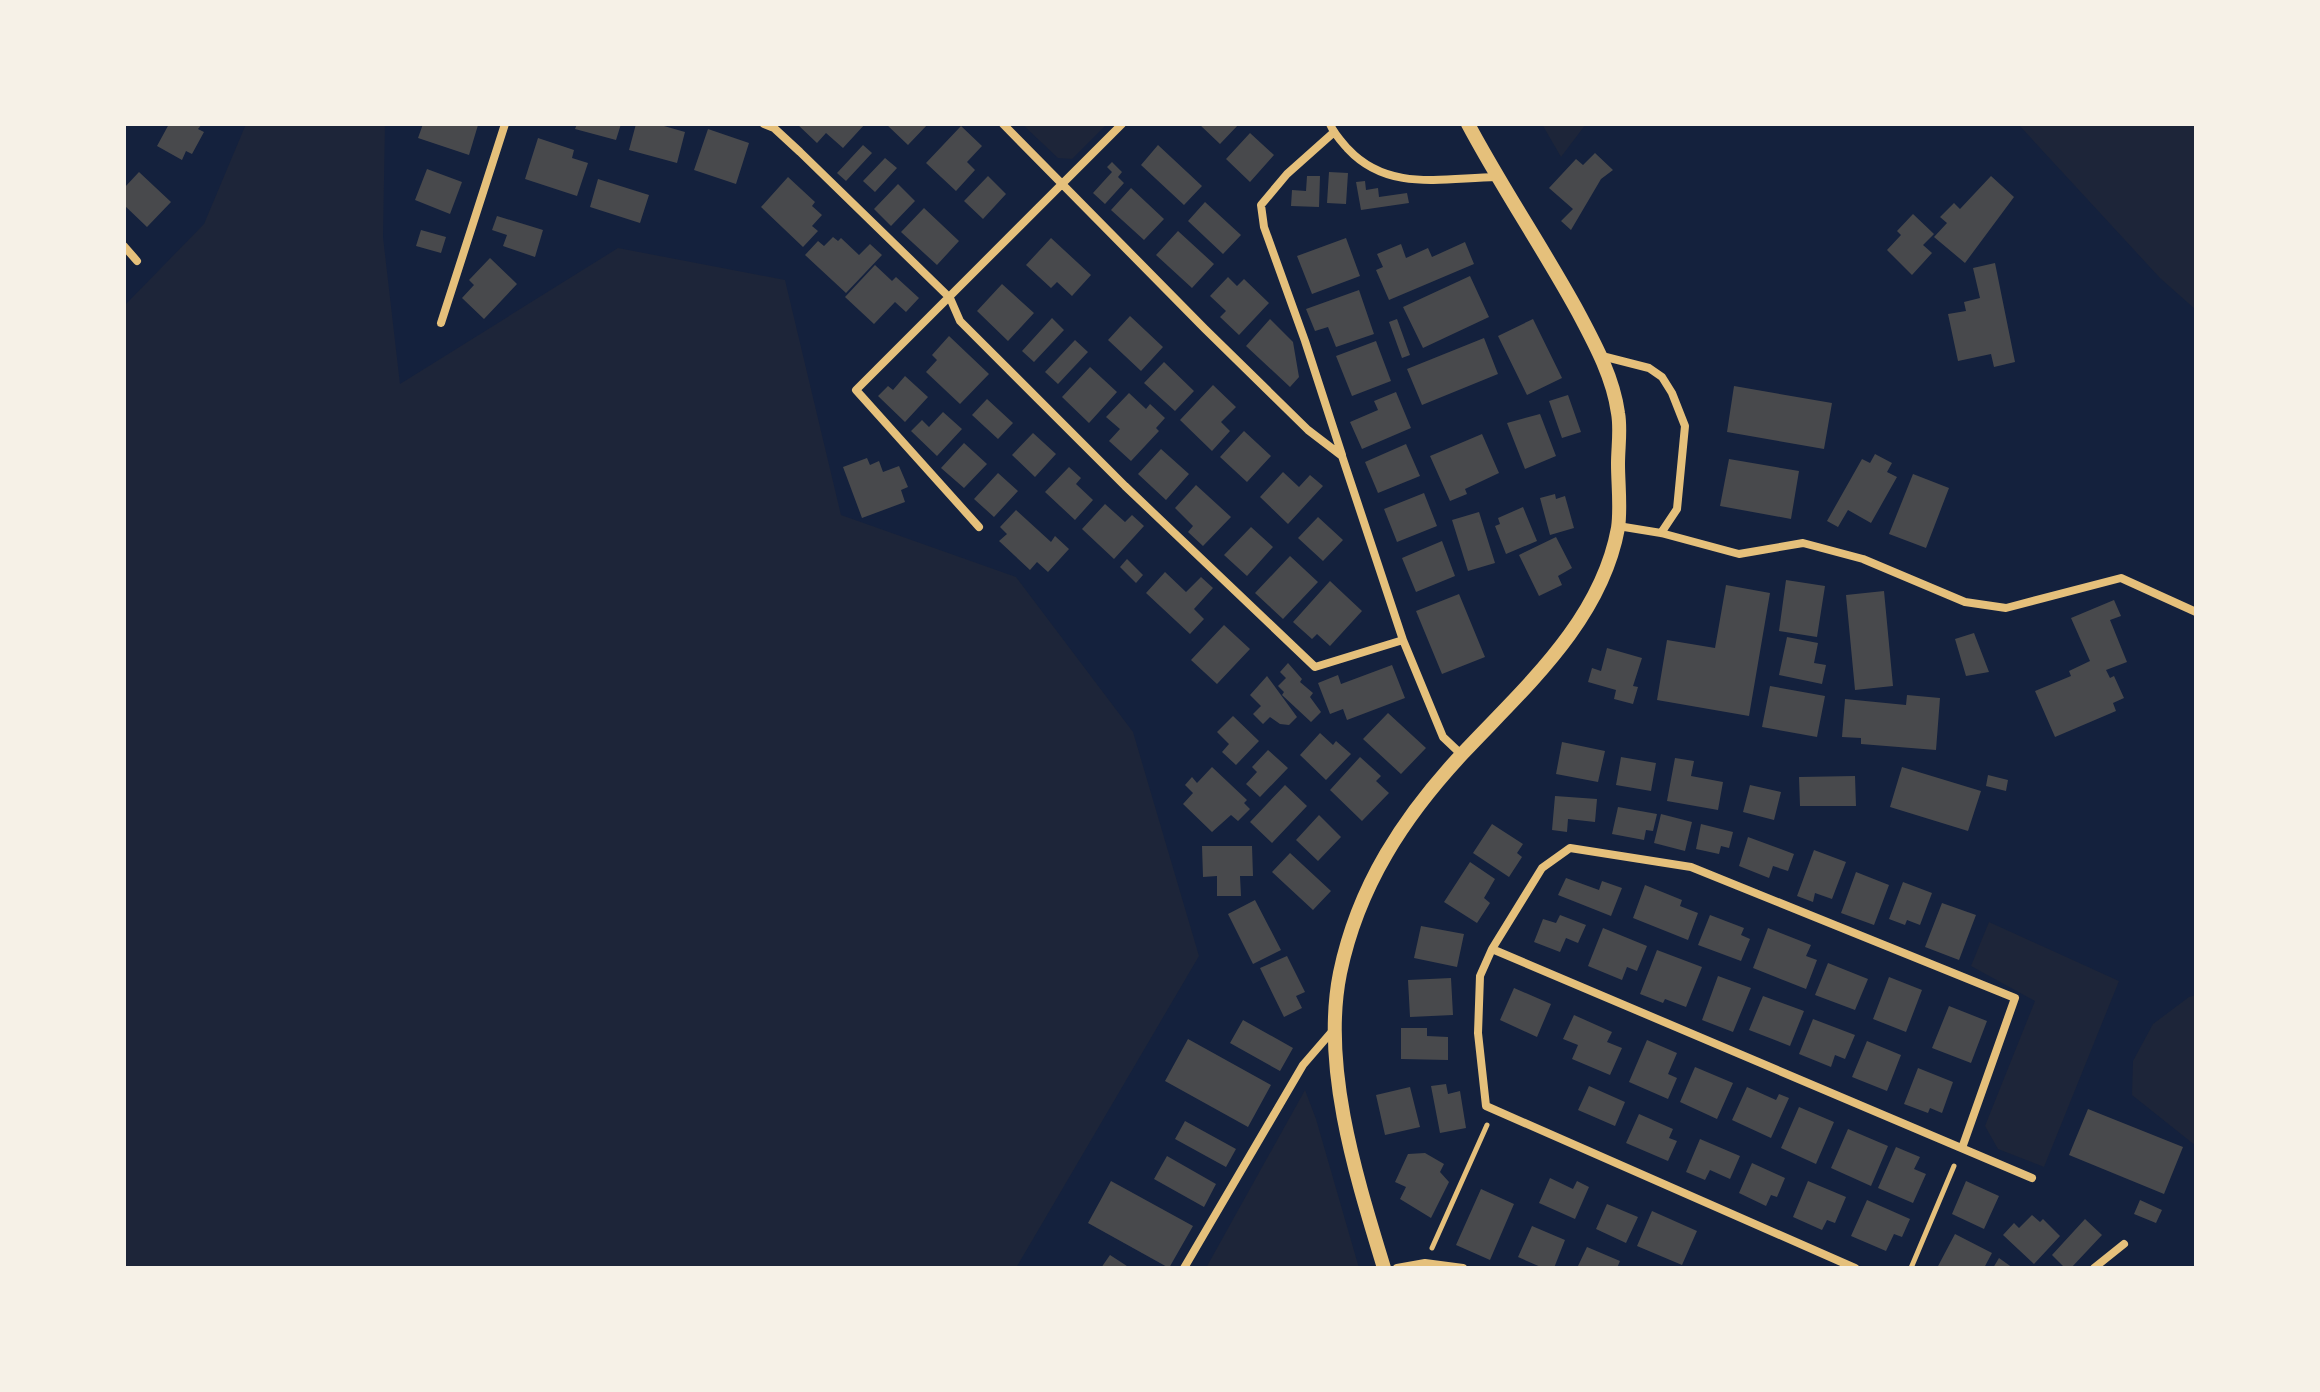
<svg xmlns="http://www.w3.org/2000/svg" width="2320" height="1392" font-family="Lora,serif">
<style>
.green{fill:#1d2539}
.building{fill:#48494c}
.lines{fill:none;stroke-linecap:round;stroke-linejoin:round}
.path{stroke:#e5c07b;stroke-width:5}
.minor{stroke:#e5c07b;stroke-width:8}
.tertiary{stroke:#e5c07b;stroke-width:14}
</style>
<rect width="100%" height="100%" fill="#14213d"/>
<path class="green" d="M246 124H385L383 237 400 384 618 248 785 280 841 515 1016 577 1133 732 1199 956 1016 1268H124V306L204 224Z
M1022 124H1107L1072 159 1058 158Z
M1542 124H1586L1561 157Z
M2018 124H2196V310L2160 278Z
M1989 922 2119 981 2044 1167 1998 1149 1985 1126 2035 1001 1971 966Z
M2196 995V1146L2132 1095 2133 1061 2153 1024 2189 997Z
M1305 1090 1316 1119 1359 1268H1206Z"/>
<path class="building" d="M169 124H202L198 129 204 132 192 154 186 151 182 160 157 146Z
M423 124H475L478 125 469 155 418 138Z
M577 124H621L616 140 575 129Z
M636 124H657L685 132 677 163 629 150Z
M797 124H865L843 148 826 133 817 143Z
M886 124H928L908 145Z
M1199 124H1239L1220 144Z
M961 126 982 146 967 162 975 170 956 191 926 163Z
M708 129 749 143 736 184 694 170Z
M1250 133 1274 155 1250 182 1226 159Z
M538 138 574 150 572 158 588 163 577 196 525 179Z
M863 145 872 153 846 181 837 173Z
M1158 145 1202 186 1184 205 1141 165Z
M1595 153 1613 170 1601 179 1571 230 1561 221 1573 209 1549 188 1576 159 1583 165Z
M885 158 897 168 875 192 863 181Z
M1112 162 1122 172 1118 177 1124 183 1105 204 1093 193 1112 172 1107 167Z
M427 169 462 182 450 214 415 200Z
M139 172 171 202 147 227 124 205V188Z
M1329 172 1348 173 1346 204 1327 203Z
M988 176 1006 194 983 219 964 201Z
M1307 176H1320L1319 207 1291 206 1292 190 1306 191Z
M1991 176 2014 197 1965 263 1934 237 1947 223 1940 217 1954 203 1960 209Z
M788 177 815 202 812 206 822 215 812 226 818 231 803 247 761 207Z
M598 179 649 195 640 223 590 207Z
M1365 181 1366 190 1378 188 1379 197 1407 193 1409 203 1361 210 1356 182Z
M898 184 915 201 891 226 874 209Z
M1131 188 1164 219 1144 240 1111 210Z
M1205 202 1241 235 1223 254 1188 221Z
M924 208 959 241 937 265 901 232Z
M1913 214 1934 234 1923 245 1932 253 1912 275 1887 250 1901 235 1897 231Z
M497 216 543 230 535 257 503 246 507 235 492 230Z
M421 230 446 237 441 253 416 246Z
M1178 231 1214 264 1192 288 1156 255Z
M833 237 838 241 841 238 859 255 870 244 882 255 846 293 805 255 818 241 824 246Z
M1051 238 1091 275 1072 296 1057 282 1051 288 1026 265Z
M1346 238 1360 276 1312 294 1297 256Z
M1465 242 1474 264 1389 300 1376 270 1383 267 1377 254 1401 244 1406 258 1428 248 1432 257Z
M490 258 517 284 484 319 462 298 474 285 469 280Z
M1995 263 2015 362 1994 367 1991 354 1958 361 1948 314 1966 311 1964 302 1980 298 1973 268Z
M875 265 892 281 896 277 919 298 906 312 895 302 874 324 845 297Z
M1470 276 1489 317 1423 348 1403 307Z
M1228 277 1237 286 1244 279 1269 303 1239 335 1220 317 1226 311 1210 296Z
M1002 284 1034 313 1008 341 977 311Z
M1359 290 1374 334 1336 347 1328 327 1315 331 1306 309Z
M1130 316 1163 347 1141 371 1108 340Z
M1052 318 1064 330 1034 362 1022 351Z
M1270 319 1293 342 1299 377 1290 387 1246 346Z
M1397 319 1410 355 1402 358 1389 322Z
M1533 319 1562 378 1527 395 1498 336Z
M949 336 989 374 960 404 926 372 937 360 932 355Z
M1484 338 1498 374 1422 405 1407 369Z
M1075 340 1088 352 1058 384 1045 372Z
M1376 341 1391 381 1352 396 1336 356Z
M1164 362 1194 391 1175 411 1144 383Z
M1090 367 1117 392 1089 423 1062 397Z
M905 376 928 397 905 422 878 396 888 386 893 390Z
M1213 385 1236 407 1221 422 1230 431 1212 451 1180 420Z
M1734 386 1832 403 1824 449 1727 432Z
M1396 392 1411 428 1362 449 1350 422 1378 410 1374 401Z
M1129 393 1146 409 1150 404 1165 418 1156 428 1159 431 1131 461 1109 441 1120 429 1106 417Z
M1568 395 1581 432 1562 438 1549 401Z
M987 399 1013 423 998 439 972 415Z
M943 412 962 429 937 456 911 431 922 420 929 427Z
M1540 414 1556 456 1525 469 1507 423Z
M1244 431 1271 456 1247 482 1220 457Z
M1033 433 1056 454 1035 477 1012 455Z
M1482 434 1499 473 1465 489 1467 494 1450 501 1430 456Z
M964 443 987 464 964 488 941 468Z
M1406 444 1420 476 1378 493 1365 462Z
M1161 449 1189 474 1166 500 1138 474Z
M1875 454 1892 463 1887 472 1897 477 1871 523 1848 510 1838 527 1827 521 1862 459 1870 463Z
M867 458 870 465 879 461 883 472 899 466 908 487 901 490 905 502 862 518 843 467Z
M1729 459 1799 471 1791 519 1720 506Z
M1069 467 1081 478 1076 484 1093 500 1075 520 1045 492Z
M1283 472 1299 487 1310 475 1323 486 1288 524 1260 497Z
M998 473 1018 491 994 517 974 499Z
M1913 474 1949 488 1926 548 1889 534Z
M1196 485 1231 517 1203 546 1188 532 1193 526 1175 508Z
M1424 493 1437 526 1397 542 1384 509Z
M1555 494 1556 499 1565 496 1574 528 1550 535 1540 498Z
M1105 504 1125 522 1132 515 1144 526 1114 559 1082 529Z
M1523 507 1537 541 1506 554 1495 526 1500 524 1498 518Z
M1016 510 1051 542 1055 536 1069 549 1048 572 1037 562 1030 570 999 541 1007 534 1000 527Z
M1479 512 1495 563 1468 571 1452 520Z
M1318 517 1343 540 1323 561 1298 538Z
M1251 527 1273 547 1247 576 1224 555Z
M1556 537 1572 568 1558 576 1562 585 1539 596 1519 555Z
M1442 541 1455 576 1416 592 1402 558Z
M1290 556 1318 582 1283 619 1255 593Z
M1127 559 1143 575 1136 583 1120 567Z
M1165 572 1186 592 1201 577 1213 588 1194 609 1204 619 1190 634 1146 593Z
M1786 580 1825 586 1817 637 1779 631Z
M1330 581 1362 611 1330 646 1317 634 1312 639 1293 622Z
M1726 585 1770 593 1749 716 1657 700 1667 640 1715 648Z
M1884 591 1893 686 1855 690 1846 595Z
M1459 594 1485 657 1442 674 1416 611Z
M2114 600 2121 616 2110 620 2127 662 2106 670 2110 678 2114 676 2124 698 2113 703 2116 711 2055 737 2035 691 2071 676 2069 671 2090 661 2071 618Z
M1224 625 1250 649 1217 684 1191 660Z
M1974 633 1989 672 1966 676 1955 639Z
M1787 637 1818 643 1814 663 1826 665 1822 684 1779 675Z
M1607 648 1642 658 1633 686 1638 687 1633 704 1614 699 1616 690 1588 682 1592 668 1601 671Z
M1288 663 1302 679 1300 682 1313 693 1310 697 1321 712 1311 722 1282 695 1284 692 1278 686 1286 678 1280 672Z
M1392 665 1405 698 1347 720 1343 709 1330 714 1318 683 1338 675 1341 684Z
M1267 676 1297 717 1289 725 1280 724 1270 717 1263 724 1253 714 1261 706 1250 695Z
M1770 686 1825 696 1817 737 1762 727Z
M1907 695 1940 698 1936 750 1861 744V738L1842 737 1845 699 1906 705Z
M1388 713 1426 748 1401 774 1363 739Z
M1233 716 1259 741 1236 765 1222 752 1229 744 1217 732Z
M1320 733 1333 745 1336 741 1351 754 1326 780 1300 755Z
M1562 742 1605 751 1598 782 1556 774Z
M1268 750 1288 768 1260 797 1246 784 1257 772 1252 767Z
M1360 757 1381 776 1376 781 1389 793 1362 821 1330 790Z
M1621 757 1656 763 1651 791 1616 785Z
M1675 758 1694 761 1691 776 1723 782 1718 810 1667 801Z
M1212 767 1247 800 1244 803 1250 809 1238 821 1231 815 1212 832 1183 804 1193 793 1185 785 1192 777 1197 783Z
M1902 767 1981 791 1968 831 1890 807Z
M1988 775 2008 780 2006 791 1986 786Z
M1855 776 1856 806H1800L1799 777Z
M1285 785 1307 806 1272 843 1250 822Z
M1750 785 1781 792 1774 820 1743 812Z
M1555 796 1597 799 1595 822 1568 819 1567 832 1552 830Z
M1618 807 1657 814 1653 831 1646 830 1644 840 1612 834Z
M1661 814 1692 822 1685 851 1654 843Z
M1319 815 1341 837 1318 861 1296 840Z
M1492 824 1523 844 1517 853 1522 857 1509 877 1473 853Z
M1701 824 1733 832 1729 848 1721 846 1719 854 1696 849Z
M1748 837 1794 854 1788 871 1773 866 1769 878 1739 866Z
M1202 846H1252L1253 876H1240L1241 896H1217V876L1203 877Z
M1814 850 1846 862 1832 899 1815 893 1813 902 1797 896Z
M1290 853 1331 891 1313 910 1272 872Z
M1470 862 1495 879 1484 898 1490 903 1477 923 1444 902Z
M1856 872 1889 885 1874 925 1841 913Z
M1566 878 1599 890 1602 881 1622 888 1611 916 1558 895Z
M1903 882 1932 893 1920 925 1907 920 1905 925 1889 919Z
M1645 885 1682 900 1680 906 1698 913 1688 940 1633 918Z
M1255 900 1281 950 1253 964 1228 914Z
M1942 903 1976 915 1959 960 1925 947Z
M1560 915 1586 925 1578 943 1566 938 1560 952 1534 942 1543 919 1556 923Z
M1710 915 1744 928 1741 935 1750 939 1741 961 1698 945Z
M1421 926 1464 934 1457 967 1414 958Z
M1603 928 1647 946 1637 971 1627 967 1622 980 1588 966Z
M1768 928 1811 945 1806 956 1817 960 1806 989 1753 968Z
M1657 950 1702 967 1686 1007 1665 999 1663 1003 1640 994Z
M1287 956 1305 992 1296 996 1302 1008 1284 1017 1260 968Z
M1828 963 1868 979 1855 1010 1815 995Z
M1718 976 1751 988 1733 1032 1702 1020Z
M1889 977 1922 990 1906 1032 1873 1019Z
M1451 978 1453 1015 1410 1017 1408 980Z
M1514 988 1551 1004 1537 1037 1500 1020Z
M1763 996 1804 1011 1790 1046 1749 1030Z
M1949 1006 1987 1021 1971 1063 1932 1048Z
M1574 1015 1612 1032 1607 1042 1622 1048 1610 1075 1572 1059 1578 1045 1563 1039Z
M1813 1019 1855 1035 1845 1059 1835 1055 1831 1067 1799 1054Z
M1243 1020 1293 1048 1280 1071 1230 1043Z
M1401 1028H1427V1036L1448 1037V1060L1401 1059Z
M1188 1039 1271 1085 1248 1127 1165 1081Z
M1647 1040 1677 1053 1668 1074 1677 1078 1668 1099 1629 1082Z
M1867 1041 1901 1055 1887 1091 1852 1077Z
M1695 1067 1733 1083 1717 1119 1680 1102Z
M1918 1068 1953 1082 1942 1113 1930 1108 1928 1113 1904 1104Z
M1446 1084 1448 1094 1460 1091 1466 1128 1440 1133 1431 1086Z
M1589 1086 1625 1102 1615 1126 1578 1110Z
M1410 1087 1420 1127 1385 1135 1376 1095Z
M1747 1087 1776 1100 1779 1094 1789 1098 1771 1138 1732 1120Z
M1799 1107 1834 1122 1816 1164 1781 1148Z
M2088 1109 2183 1147 2164 1194 2069 1155Z
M1639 1114 1673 1129 1669 1138 1677 1141 1668 1161 1626 1143Z
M1185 1121 1236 1149 1226 1167 1175 1139Z
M1848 1129 1888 1146 1871 1186 1831 1168Z
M1700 1139 1740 1156 1730 1179 1710 1170 1705 1180 1686 1172Z
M1896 1147 1920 1157 1914 1169 1926 1174 1913 1203 1878 1188Z
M1425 1153 1444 1164 1440 1172 1449 1182 1431 1218 1400 1199 1406 1187 1395 1182 1408 1154Z
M1167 1156 1216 1184 1204 1207 1154 1179Z
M1752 1163 1785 1178 1777 1197 1771 1195 1766 1206 1739 1193Z
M1550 1178 1573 1189 1577 1181 1589 1187 1575 1219 1539 1203Z
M1111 1181 1193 1226 1169 1268 1088 1223Z
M1808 1181 1846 1197 1835 1223 1827 1220 1822 1230 1793 1217Z
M1966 1181 1999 1196 1984 1229 1952 1214Z
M1481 1189 1514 1204 1490 1260 1456 1245Z
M1867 1200 1910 1219 1902 1237 1894 1234 1886 1251 1851 1236Z
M2140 1200 2162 1210 2156 1223 2134 1214Z
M1607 1204 1638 1217 1626 1243 1596 1229Z
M1652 1211 1697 1231 1682 1265 1637 1246Z
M2032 1215 2040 1222 2043 1219 2060 1236 2034 1264 2003 1235 2014 1223 2019 1228Z
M2085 1219 2102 1235 2071 1268H2065L2052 1255Z
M1532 1226 1565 1240 1554 1268H1543L1518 1257Z
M1955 1234 1992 1253 1984 1268H1937Z
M1587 1247 1620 1261 1617 1268H1577Z
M1110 1255 1130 1268H1101Z
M1999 1258 2013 1268H1993Z"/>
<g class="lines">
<path class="path" d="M1432 1248 1487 1125
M1911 1268 1954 1166"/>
<path class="minor" d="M764 124 774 128 800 152 950 298 960 321 1125 486 1315 667 1403 640
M1003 124 1205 329 1308 430 1342 456 1403 640 1443 737 1462 755
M1330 124C1334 134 1341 141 1348 149 1388 192 1442 178 1496 177
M1333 133 1287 174 1261 205 1264 227 1305 341 1342 455
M124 246 137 261
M441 323 505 124
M1602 356 1649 368 1662 377 1672 393 1685 426 1677 509 1661 533
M1618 526 1661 533 1739 554 1803 543 1863 559 1965 602 2006 608 2121 578 2196 612
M979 527 856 390 1122 124
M1492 949 1542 868 1570 848 1691 867 2015 998 1962 1148
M1184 1268 1303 1065 1335 1028
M1397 1268 1425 1263 1463 1268
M1855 1268 1486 1106 1478 1033 1480 976 1492 949 2032 1178
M2094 1268 2124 1244"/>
<path class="tertiary" d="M1384 1268C1357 1179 1321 1067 1340 973 1358 886 1404 816 1464 752 1525 687 1601 621 1618 528 1621 508 1618 484 1618 464 1618 447 1621 429 1618 413 1613 377 1595 344 1578 312 1543 248 1502 188 1468 124"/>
</g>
<rect width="2320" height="1392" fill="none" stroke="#f6f1e7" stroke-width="252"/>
</svg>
